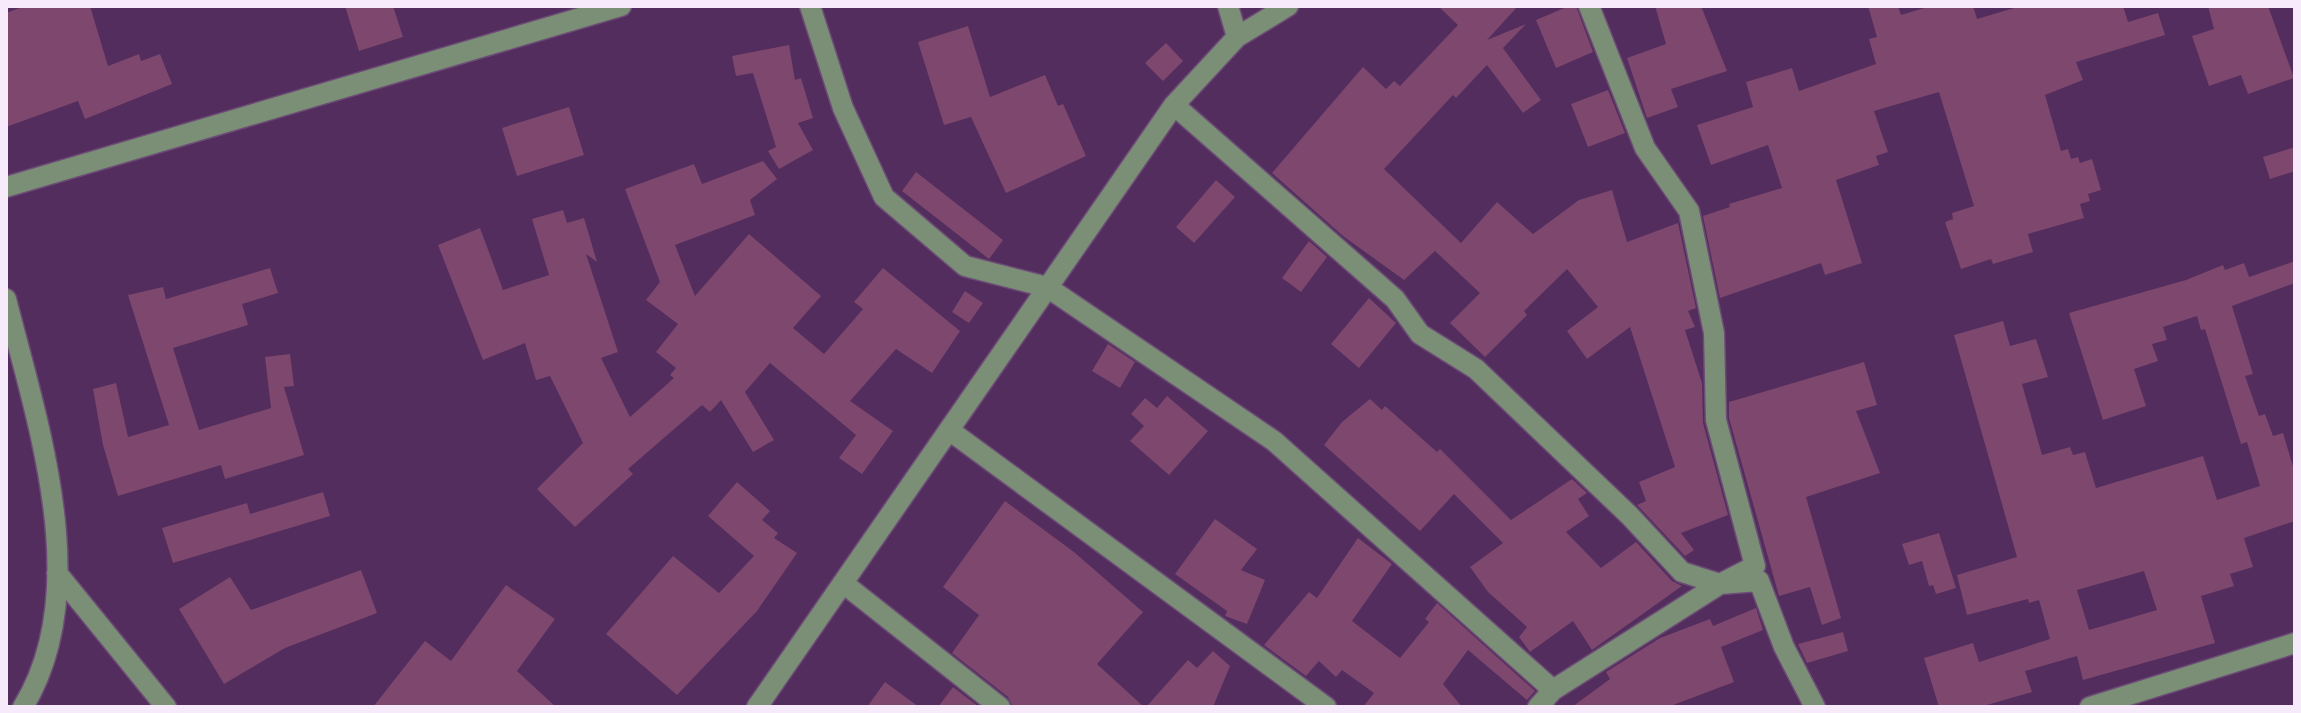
<svg xmlns="http://www.w3.org/2000/svg" width="2301" height="713" font-family="'Source Serif 4',serif">
<style>
.building{fill:#7d476e;fill-rule:evenodd}
.lines{fill:none;stroke-linecap:round;stroke-linejoin:round}
.minor-casing{stroke:#6c4b76;stroke-width:23}
.minor{stroke:#7b8e76;stroke-width:20}
</style>
<rect width="100%" height="100%" fill="#522d5d"/>
<path class="building" d="M25 6H90L108 66 139 54 141 61 160 54 172 84 85 119 78 101 6 127V13Z
M345 6H393L403 37 359 51Z
M1438 6H1518L1487 40 1526 24 1503 48 1541 100 1523 113 1487 65 1456 98 1453 95 1384 169 1461 243 1497 202 1533 234 1579 200 1612 190 1627 242 1678 223 1696 308 1688 311 1695 327 1685 330 1702 383 1703 423 1728 515 1681 533 1694 550 1685 556 1637 505 1646 501 1639 482 1675 467 1630 327 1587 359 1567 331 1598 307 1567 269 1524 311 1527 315 1485 357 1450 323 1480 293 1435 251 1404 280 1343 236 1272 173 1363 67 1386 89 1394 81 1400 86 1458 25Z
M1569 6H1576L1593 52 1556 68 1536 20Z
M1655 6H1701L1727 71 1671 89 1678 107 1647 118 1627 58 1666 44Z
M1868 6H1898L1901 15 1931 6H1973L1977 19 2021 6H2123L2128 22 2158 13 2165 35 2076 62 2083 80 2045 95 2061 151 2068 149 2071 159 2078 157 2080 163 2092 159 2101 190 2088 194 2090 201 2080 204 2084 218 2028 234 2033 252 1993 264 1991 259 1961 269 1945 222 1953 219 1952 213 1974 206 1939 92 1874 111 1888 152 1876 156 1879 165 1836 180 1862 263 1825 275 1821 263 1720 298 1703 216 1730 207 1729 204 1782 188 1768 145 1711 165 1697 125 1753 107 1746 82 1792 68 1799 91 1876 64 1869 39 1877 37Z
M2208 6H2268L2294 78 2248 94 2241 75 2209 86 2192 36 2214 29Z
M968 26 990 97 1045 75 1058 106 1063 104 1086 156 1006 193 971 117 944 125 918 42Z
M1166 43 1183 61 1163 81 1145 63Z
M789 45 795 80 801 78 813 118 798 123 813 150 779 169 768 151 776 147 753 73 736 76 732 56Z
M1608 90 1625 133 1588 147 1571 104Z
M569 107 584 155 517 176 502 128Z
M2295 147V171L2270 179 2263 157Z
M763 161 777 179 750 200 755 215 675 245 695 296 749 234 821 296 793 328 824 354 863 309 854 302 883 268 960 331 932 373 896 349 850 401 893 431 862 474 839 458 856 435 770 363 745 392 774 440 753 452 721 400 710 412 702 405 628 469 633 474 575 527 537 489 583 443 550 376 536 380 525 343 483 360 438 245 480 228 503 290 549 275 532 219 563 210 567 223 584 218 597 262 586 254 618 352 601 358 630 417 674 378 670 375 676 368 656 352 678 324 646 300 660 282 625 189 694 164 702 184Z
M916 172 1003 240 989 259 902 191Z
M1216 180 1235 197 1194 243 1176 227Z
M1309 241 1327 257 1301 292 1282 278Z
M2295 261V283L2232 306 2253 374 2245 376 2259 416 2265 414 2273 436 2283 433 2295 473V521L2244 538 2253 567 2230 574 2234 586 2201 596 2215 643 2083 680 2077 656 2025 671 2032 692 1980 707H1939L1924 658 1973 643 1979 662 2050 639 2039 600 2029 603 2028 599 1967 615 1957 575 2017 557 1954 335 2003 321 2010 346 2036 339 2048 377 2022 384 2042 455 2070 447 2073 455 2085 452 2096 488 2203 456 2217 500 2260 486 2247 442 2241 444 2205 329 2201 330 2197 316 2163 327 2167 340 2152 344 2158 361 2134 369 2146 406 2103 420 2069 313 2186 280 2223 265 2225 270 2244 263 2249 277ZM2144 571 2157 610 2089 630 2077 590Z
M270 268 278 293 242 304 248 325 173 348 199 430 271 408 265 357 290 354 294 386 284 387 304 455 225 479 221 465 118 496 103 445 93 389 116 383 128 437 169 425 128 295 163 287 166 299Z
M965 291 983 303 969 323 952 312Z
M1369 298 1396 323 1359 368 1331 344Z
M1108 344 1135 362 1120 388 1092 371Z
M1864 362 1877 405 1856 411 1880 473 1806 497 1841 618 1822 625 1810 587 1779 596 1729 418V402Z
M1167 396 1208 431 1169 475 1130 441 1144 426 1131 414 1145 398 1157 408Z
M1370 399 1382 410 1385 406 1437 452 1440 449 1511 520 1572 479 1587 493 1578 499 1589 516 1566 532 1601 568 1636 542 1672 581 1682 586 1592 650 1573 621 1530 652 1519 637 1527 627 1488 592 1470 567 1503 543 1454 494 1420 531 1324 445 1342 422Z
M737 482 770 511 762 520 778 533 774 538 797 553 757 611 677 695 606 634 673 556 719 593 754 556 708 516Z
M323 492 330 516 173 563 162 528 247 503 250 514Z
M1005 501 1074 552 1143 612 1097 664 1144 707H1013L1008 697 952 653 979 615 943 587Z
M1215 519 1257 549 1241 570 1265 580 1247 624 1225 616 1227 611 1175 574Z
M1939 533 1956 588 1936 594 1933 585 1929 586 1922 561 1909 565 1902 544Z
M1358 538 1392 564 1352 621 1400 658 1429 622 1425 619 1437 603 1535 691 1527 700 1468 650 1443 684 1462 707H1363L1374 693 1342 670 1336 677 1319 661 1306 676 1264 645 1309 592 1317 598Z
M361 570 377 613 285 648 224 684 179 609 230 577 251 610Z
M506 585 555 619 517 671 556 707H373L425 641 451 661Z
M1756 608 1763 630 1721 647 1734 682 1668 707H1572L1610 679 1606 672 1660 638 1710 619 1713 626Z
M1843 632 1848 651 1807 663 1798 644Z
M1213 651 1230 666 1213 707H1146L1188 660 1197 668Z
M885 682 919 707H867Z
M953 687 979 707H938Z"/>
<g class="lines">
<defs>
<path id="minor" d="M810 6 843 108 884 197 965 266 1047 287 1274 441 1553 690
M1228 6 1237 37
M1174 105 1395 299 1420 334 1476 369 1630 516 1682 572 1720 584 1759 581 1784 647 1815 707
M6 187 621 6
M6 299C37 422 95 590 23 707
M949 430 1326 707
M57 573 166 707
M843 583 1000 707
M757 707 1174 105 1237 37 1288 6
M1538 707 1553 690 1720 584 1755 566 1716 420 1714 333 1689 211 1645 148 1589 6
M2090 707 2295 643"/>
</defs>
<use href="#minor" class="minor-casing"/>
<use href="#minor" class="minor"/>
</g>
<rect width="2301" height="713" fill="none" stroke="#f7eafb" stroke-width="16"/>
</svg>
